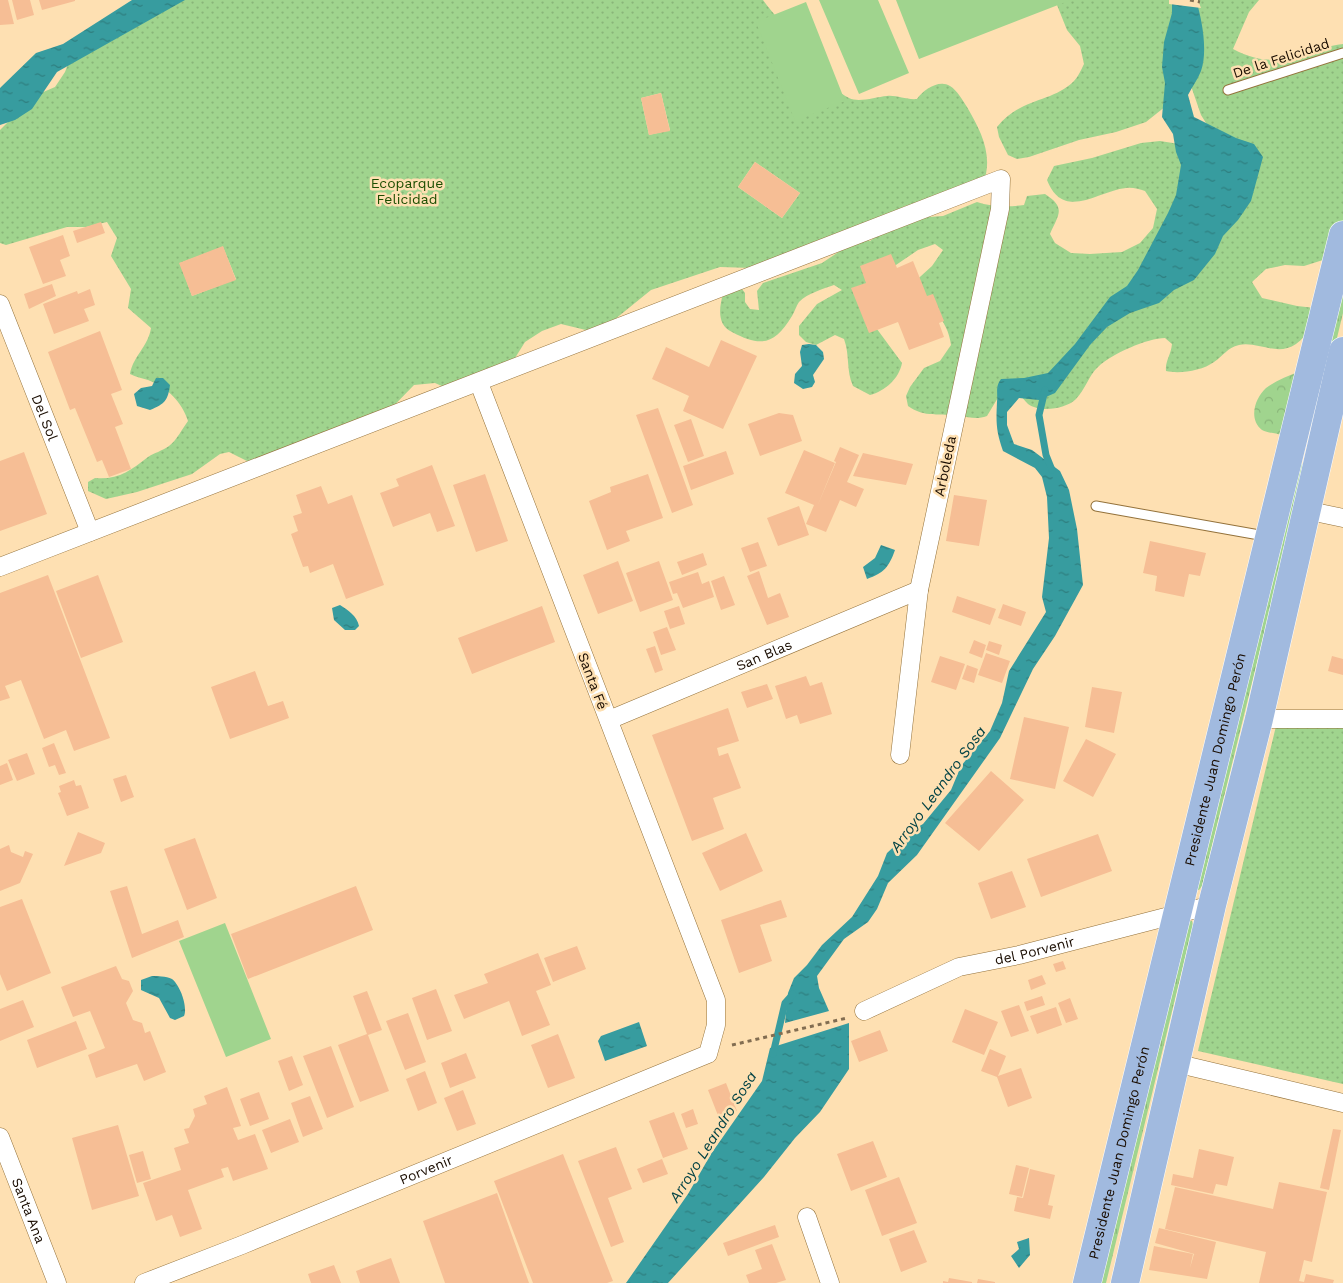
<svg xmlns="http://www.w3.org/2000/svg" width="1343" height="1283" font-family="'Work Sans',sans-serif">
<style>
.grass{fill:url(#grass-tufts)}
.forest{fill:url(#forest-crowns)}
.park{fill:url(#park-dots);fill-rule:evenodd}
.pitch{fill:#a0d48e}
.water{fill:url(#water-ripples)}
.pier{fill:#fee0b2}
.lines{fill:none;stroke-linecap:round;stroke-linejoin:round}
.stream{stroke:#379c9f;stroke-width:7}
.building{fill:#f6be95}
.lane-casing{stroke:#94723b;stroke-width:11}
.street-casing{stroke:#94723b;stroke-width:19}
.primary-casing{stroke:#fff;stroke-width:29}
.path{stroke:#826d51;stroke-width:3;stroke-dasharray:4 4;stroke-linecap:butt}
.lane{stroke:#fff;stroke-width:9}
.street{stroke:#fff;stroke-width:18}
.primary{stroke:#a1badf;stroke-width:28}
.labels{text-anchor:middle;stroke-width:5;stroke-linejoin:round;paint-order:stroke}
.street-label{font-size:14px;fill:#190c00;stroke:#fee0b2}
.park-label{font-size:14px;fill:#1c4e01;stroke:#fee0b2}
.water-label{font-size:15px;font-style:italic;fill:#034345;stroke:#fee0b2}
</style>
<defs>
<pattern id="grass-tufts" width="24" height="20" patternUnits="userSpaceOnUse" patternTransform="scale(1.25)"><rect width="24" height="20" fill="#a0d48e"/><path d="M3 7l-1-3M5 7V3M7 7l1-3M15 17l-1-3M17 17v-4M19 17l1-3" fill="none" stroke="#89b579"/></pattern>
<pattern id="forest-crowns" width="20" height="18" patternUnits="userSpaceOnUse" patternTransform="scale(1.25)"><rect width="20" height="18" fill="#a0d48e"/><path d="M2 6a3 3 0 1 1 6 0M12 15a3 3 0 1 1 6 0" fill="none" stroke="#89b579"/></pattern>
<pattern id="park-dots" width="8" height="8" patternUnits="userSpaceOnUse" patternTransform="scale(1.25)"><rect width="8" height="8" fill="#a0d48e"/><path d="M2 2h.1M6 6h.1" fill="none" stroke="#89b579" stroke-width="1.8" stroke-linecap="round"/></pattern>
<pattern id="water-ripples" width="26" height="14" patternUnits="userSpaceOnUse" patternTransform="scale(1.25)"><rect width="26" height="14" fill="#379c9f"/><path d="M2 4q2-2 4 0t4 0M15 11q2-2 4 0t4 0" fill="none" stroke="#2e7e7f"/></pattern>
</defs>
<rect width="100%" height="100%" fill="#fee0b2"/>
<path class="grass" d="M1343 280V313L1317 421 1313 424H1310Z
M1301 462 1305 467 1202 886 1199 890 1196 889Z
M1188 921H1192L1193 925 1106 1283H1099Z"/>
<path class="forest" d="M1298 372H1316L1323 379V400L1310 415 1281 435C1276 433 1267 433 1262 430 1248 419 1255 398 1266 388 1275 381 1288 376 1298 372Z"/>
<path class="park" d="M181 0H763C774 16 788 28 801 43 817 60 827 87 849 98 859 103 875 97 887 96 897 95 906 100 917 99 923 90 939 79 950 86 957 90 963 101 967 107 981 131 994 156 983 184L936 201 905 206 885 217 840 232 822 243 752 268 720 267 651 290 609 324 590 331 561 324 542 331 525 342 515 358 444 387 435 383 414 385 377 423 255 465 229 452 220 454 192 474 137 492 106 499 88 491V482L95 478C118 480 130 471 148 457 154 453 162 451 169 446 177 440 182 429 188 421 182 402 167 387 148 380 142 378 136 377 130 374 133 356 148 347 151 328L128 308 131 289 111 256 117 238 107 222 86 227H67L6 245 0 243V130L34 96 55 87 65 72 71 56ZM661 93 670 130 649 135 641 98ZM755 162 800 193 782 218 738 187ZM223 247 236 279 192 296 180 263Z
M1055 0H1259L1249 12 1233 49C1278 73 1299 50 1343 44V232L1323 260 1304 266 1285 265 1266 269 1252 282 1262 298 1297 306 1315 308C1311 323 1309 335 1296 344 1277 357 1258 341 1239 345 1227 348 1223 356 1214 362 1202 371 1179 374 1166 371 1165 361 1171 355 1172 344L1165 338C1148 338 1111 354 1098 367 1089 375 1085 390 1076 399 1066 409 1040 413 1028 404 1025 401 1021 396 1018 392L1002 391 987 416C976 420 970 417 959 416 941 413 924 418 908 406L906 396 910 387 924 368 940 361 951 345C948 319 928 303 910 286L932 266 943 250 935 244 918 250 893 267 874 325 902 363C899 379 885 391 870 395L853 386C846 371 850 355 844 339L835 335 816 345 806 342 799 335V326L817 304 842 290 834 285C823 289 808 293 799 302 796 306 795 311 792 316 775 344 762 348 732 332 717 325 719 308 723 294L739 285 745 293V302L750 309 759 310 757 291 763 283 822 263 861 237 870 241 886 229 915 218 943 216 977 202C991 207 1010 207 1024 205L1027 196 1045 194C1067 208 1058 215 1050 234L1055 243 1071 253 1090 254 1122 252 1140 243 1153 228 1157 209 1145 191C1139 189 1132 187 1126 188 1097 191 1064 222 1047 180L1054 166 1092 158 1141 143 1160 141 1179 144 1211 131 1201 115 1191 86 1146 122 1116 132 1079 140 1029 157 1017 159 1008 155 999 137 997 127C1021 97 1052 103 1074 81 1078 77 1081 70 1084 64L1080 46 1067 30Z
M1276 726H1343V1084L1198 1051Z"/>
<path class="pitch" d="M819 0H878L909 73 859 94Z
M896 0H1071L919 59Z
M806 2 845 101 795 121 756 22Z
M225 923 271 1039 226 1057 179 941Z"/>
<path class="water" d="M132 0H185L57 72 32 109 15 120 0 125V88L36 53 63 44Z
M1172 0H1196C1202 19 1208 51 1201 71 1198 79 1192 87 1188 95L1194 117 1236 138 1254 144 1263 157 1251 201 1238 220 1223 236 1215 254 1194 280 1174 290 1159 303 1130 313 1107 327 1090 345 1055 393 1039 400 1019 398 1007 412V425L1014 444 1032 450 1060 471 1069 490 1077 529 1083 585 1055 636 1033 669 1000 738 917 855 888 883 877 909 868 922 844 939 817 976 819 988 829 1011 785 1023 788 993 794 978 807 965 822 945 852 917 878 876 887 853 911 831 923 824 951 790 961 766 990 731 1002 703 1009 671 1046 612 1042 597 1049 538 1047 497 1042 477 1035 468 1003 451C996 431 996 423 997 402 998 393 995 387 1001 379L1024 378 1048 373 1075 344 1110 297 1127 286 1138 270 1168 213 1176 195 1181 165 1176 152 1173 134 1162 117 1165 83 1162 67 1164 42 1172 13Z
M809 344 816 345 823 352 824 359 813 375 815 382 812 387 803 389 794 383 795 374 802 366 800 352 802 345Z
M156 378H163L170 385C168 400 165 404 150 410L137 406 134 394 141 388 152 386Z
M881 545 895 550C889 567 884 573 867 579L863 567 875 558Z
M340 605C348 610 357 616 359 626L355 630H345L334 620 332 608Z
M152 976C157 976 166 976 172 979 180 985 188 1007 184 1016L175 1020 170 1018 159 998 141 990V980Z
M639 1022 647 1046 605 1061 598 1041 601 1036Z
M849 1023V1069L820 1112 795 1138 764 1177 668 1283H626L688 1194 711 1154 762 1081 770 1048Z
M1029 1238 1030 1255 1019 1268 1011 1256 1019 1249 1017 1242Z"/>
<path class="pier" d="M1169 0H1198L1201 8 1169 4Z"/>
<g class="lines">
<path class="stream" d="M1045 390 1039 415 1046 455 1052 470
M773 1054 785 1003 793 994"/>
</g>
<path class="building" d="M0 0H8L14 24 0 25Z
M12 0H30L34 15 17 20Z
M39 0H75V1L42 10Z
M661 93 670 131 649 135 641 98Z
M755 162 800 193 782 218 738 187Z
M101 222 105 233 77 243 73 231Z
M63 235 70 256 60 260 66 276 43 284 29 247Z
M223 246 236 280 192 296 179 263Z
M891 254 897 268 913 261 927 296 933 294 944 321 939 323 944 337 909 350 898 322 869 333 851 288 866 283 860 266Z
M52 284 56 296 29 309 24 294Z
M90 289 95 305 84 309 89 321 54 334 43 304 77 291 78 294Z
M100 331 122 390 111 394 123 424 115 427 131 469 109 477 102 460 97 462 75 408 70 410 48 352Z
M721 340 757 356 723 429 683 411 689 396 652 379 666 347 709 367Z
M658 408 693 505 672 513 636 415Z
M779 413 793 415 802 441 760 456 748 424Z
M691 419 704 456 688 462 674 425Z
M840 447 859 455 847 482 864 489 856 507 840 500 826 532 806 524 814 505 785 493 804 450 835 463 817 507 836 462 834 461Z
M726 451 734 474 691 490 683 466Z
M24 452 47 514 0 531V461Z
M863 453 913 464 906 485 853 476Z
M432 465 455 526 437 532 430 513 393 527 380 493 399 486 396 479Z
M485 474 508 541 476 552 453 485Z
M648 474 663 518 626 531 630 541 607 550 589 501 611 492 610 487Z
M321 486 328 504 352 495 384 585 346 599 333 564 310 573 308 566 303 567 291 534 298 531 293 516 302 513 296 495Z
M954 495 987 500 979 546 946 541Z
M799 506 809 535 778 546 767 518Z
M1150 541 1206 553 1200 576 1189 574 1184 597 1155 591 1157 576 1143 573Z
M758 542 767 566 750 572 741 548Z
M703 553 707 565 682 575 677 562Z
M618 561 633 601 598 614 583 575Z
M659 561 673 600 640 612 626 573Z
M759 571 768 598 780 593 789 617 767 625 747 576Z
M698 572 702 584 709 581 714 597 683 608 677 593 673 594 669 582Z
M48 575 110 738 74 751 66 730 44 739 21 680 5 686 10 698 0 701V593Z
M98 575 123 642 81 658 56 591Z
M724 576 735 605 721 610 711 581Z
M957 596 996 609 990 625 952 612Z
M1003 604 1026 612 1021 626 998 618Z
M542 606 555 642 472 674 458 638Z
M679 606 685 624 670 629 664 611Z
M667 627 676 650 661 655 653 632Z
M974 640 986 645 982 658 969 653Z
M989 641 1002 645 999 655 986 650Z
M655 646 663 670 655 673 646 649Z
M986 653 1010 661 1002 683 978 675Z
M940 656 965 664 956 690 931 682Z
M1332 656 1343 659V675L1328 671Z
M967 665 978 669 974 683 962 679Z
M255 671 268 706 283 701 289 718 230 739 211 687Z
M806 676 810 686 822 682 832 714 800 724 797 715 786 719 775 686Z
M767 684 773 699 747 708 741 692Z
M1092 687 1122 692 1114 733 1085 727Z
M728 708 739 741 717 748 719 756 728 753 741 788 713 798 724 829 692 841 652 735Z
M1024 717 1069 727 1055 789 1010 779Z
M1086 739 1116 754 1093 797 1063 781Z
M54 743 66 773 59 775 55 765 49 767 42 748Z
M27 753 35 774 17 781 8 760Z
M7 763 13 780 0 785V766Z
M991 771 1024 800 979 851 945 823Z
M126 775 134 797 121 802 113 779Z
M74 780 76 786 81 785 89 808 67 816 58 793 61 792 59 786Z
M78 832 105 843 101 853 64 866Z
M746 833 763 871 720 891 702 853Z
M1098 834 1112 871 1041 897 1027 859Z
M195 838 217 898 187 910 164 849Z
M9 845 11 852 23 857 25 851 33 854 20 883 0 891V849Z
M1012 871 1026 907 991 919 978 883Z
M127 886 142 934 178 920 184 937 132 958 110 891Z
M356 886 373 930 248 979 231 934Z
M22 899 51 973 7 991 0 974V907Z
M781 900 787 917 760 925 772 961 739 973 721 920Z
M577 946 586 969 553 982 544 958Z
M538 953 551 985 536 991 550 1025 522 1036 509 1001 464 1019 454 995 488 983 484 974Z
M1063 961 1066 969 1056 972 1053 964Z
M116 966 122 979 129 981 133 991 126 1003 133 1020 142 1023 145 1033 150 1031 166 1072 144 1081 137 1064 96 1078 88 1055 105 1048 90 1011 73 1017 61 987Z
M1042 975 1046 984 1031 990 1028 980Z
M436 989 452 1031 427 1040 412 998Z
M367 991 382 1030 368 1035 389 1091 360 1102 338 1045 367 1034 353 996Z
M1042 996 1045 1005 1027 1011 1024 1002Z
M1070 998 1078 1019 1066 1023 1058 1003Z
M23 1000 34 1027 0 1041V1009Z
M1019 1005 1029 1031 1011 1037 1001 1011Z
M1056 1007 1062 1025 1037 1034 1030 1016Z
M965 1009 998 1022 984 1055 952 1042Z
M408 1013 426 1062 405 1070 386 1021Z
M76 1021 87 1049 37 1068 27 1040Z
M880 1030 888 1051 859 1062 851 1041Z
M558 1034 575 1078 548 1088 531 1045Z
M331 1046 354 1107 327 1118 303 1056Z
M990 1049 1006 1056 998 1076 1021 1068 1032 1098 1008 1107 997 1077 981 1071Z
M466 1053 476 1078 450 1088 441 1063Z
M292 1056 303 1085 289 1091 278 1061Z
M425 1071 437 1103 418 1111 406 1079Z
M726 1083 737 1111 719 1118 708 1090Z
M227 1087 241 1126 233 1128 238 1140 255 1134 268 1169 233 1181 228 1167 221 1169 224 1177 188 1190 202 1229 180 1237 172 1215 156 1221 143 1183 181 1170 174 1148 189 1143 184 1129 189 1128 195 1116 193 1109 207 1104 204 1096Z
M463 1090 476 1124 457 1131 444 1098Z
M259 1092 269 1119 250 1126 240 1099Z
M310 1096 323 1129 303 1137 291 1103Z
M693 1109 698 1124 686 1128 681 1114Z
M674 1112 688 1149 663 1158 649 1121Z
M290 1119 299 1142 271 1153 262 1130Z
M118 1125 139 1196 92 1210 72 1138Z
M1333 1129 1341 1130 1329 1190 1320 1188Z
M873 1141 887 1177 851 1191 837 1154Z
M616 1147 632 1189 608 1198 624 1242 611 1247 578 1161Z
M1199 1149 1234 1157 1227 1186 1216 1184 1213 1194 1171 1185 1173 1174 1193 1178Z
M143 1151 151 1179 137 1183 129 1155Z
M563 1154 613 1281 607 1283H533L494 1181Z
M662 1159 668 1174 643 1183 637 1169Z
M1016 1165 1029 1168 1022 1197 1009 1194Z
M1030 1169 1055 1175 1048 1205 1053 1206 1050 1219 1014 1211 1017 1197 1023 1198Z
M899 1177 917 1223 882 1236 865 1190Z
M1279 1182 1327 1192 1312 1262 1304 1260 1299 1281 1304 1282 1306 1274 1334 1280 1333 1283H1259L1266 1252 1165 1229 1175 1187 1273 1209Z
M497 1193 529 1283H445L423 1221Z
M775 1225 779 1237 728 1256 723 1243Z
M1159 1228 1216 1242 1207 1279 1149 1270 1154 1246 1193 1254 1190 1268 1194 1254 1198 1255 1155 1243Z
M914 1230 927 1262 901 1272 889 1239Z
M772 1244 786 1280 776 1283H749L746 1275 762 1269 755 1250Z
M391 1258 400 1283H360L356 1271Z
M334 1265 341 1283H311L308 1274Z
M949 1278 972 1282V1283H943V1281L948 1282Z
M978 1279 995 1282V1283H977Z"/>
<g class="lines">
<defs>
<path id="lane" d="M1228 90 1343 53
M1096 506 1265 536"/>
<g id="street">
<path id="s1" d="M0 304 90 532"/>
<path d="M1305 510 1343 518"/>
<path d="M0 567 1001 179 1000 209 919 590 900 755"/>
<path d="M1259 719H1343"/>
<path id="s2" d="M609 720 919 590"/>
<path id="s3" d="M864 1011 959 967 1019 955 1212 905"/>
<path d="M1175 1063 1343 1103"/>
<path id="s4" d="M0 1137 57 1283"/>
<path d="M807 1217 830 1283"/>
<path id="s5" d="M144 1283 242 1245 708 1054 716 1025V1000L479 383"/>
</g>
<g id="primary">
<path id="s6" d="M1087 1283 1343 235"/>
<path d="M1125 1283 1212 905 1259 719 1343 351"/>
</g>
</defs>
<use href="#lane" class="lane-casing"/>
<use href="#street" class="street-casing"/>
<use href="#primary" class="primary-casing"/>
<path class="path" d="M1190 0 1200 2
M732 1045 847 1018"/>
<use href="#lane" class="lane"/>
<use href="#street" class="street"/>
<use href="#primary" class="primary"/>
</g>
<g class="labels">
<g class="street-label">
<text transform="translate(1281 58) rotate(-18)" y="5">De la Felicidad</text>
<text dy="5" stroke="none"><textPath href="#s1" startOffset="122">Del Sol</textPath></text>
<text transform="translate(945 466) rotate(-78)" y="5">Arboleda</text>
<text dy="5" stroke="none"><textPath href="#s2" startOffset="168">San Blas</textPath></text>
<text transform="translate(593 681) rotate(69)" y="5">Santa Fé</text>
<text dy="5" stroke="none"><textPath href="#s6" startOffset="539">Presidente Juan Domingo Perón</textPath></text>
<text dy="5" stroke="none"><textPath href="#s3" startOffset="182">del Porvenir</textPath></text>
<text dy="5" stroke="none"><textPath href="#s6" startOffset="134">Presidente Juan Domingo Perón</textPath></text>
<text dy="5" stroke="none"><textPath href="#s5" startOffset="304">Porvenir</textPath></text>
<text dy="5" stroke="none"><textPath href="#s4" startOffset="79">Santa Ana</textPath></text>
</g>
<g class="park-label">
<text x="407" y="188">Ecoparque<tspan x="407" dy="16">Felicidad</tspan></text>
</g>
<g class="water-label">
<text transform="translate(938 789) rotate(-54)" y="5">Arroyo Leandro Sosa</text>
<text transform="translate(713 1137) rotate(-58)" y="5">Arroyo Leandro Sosa</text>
</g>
</g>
</svg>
